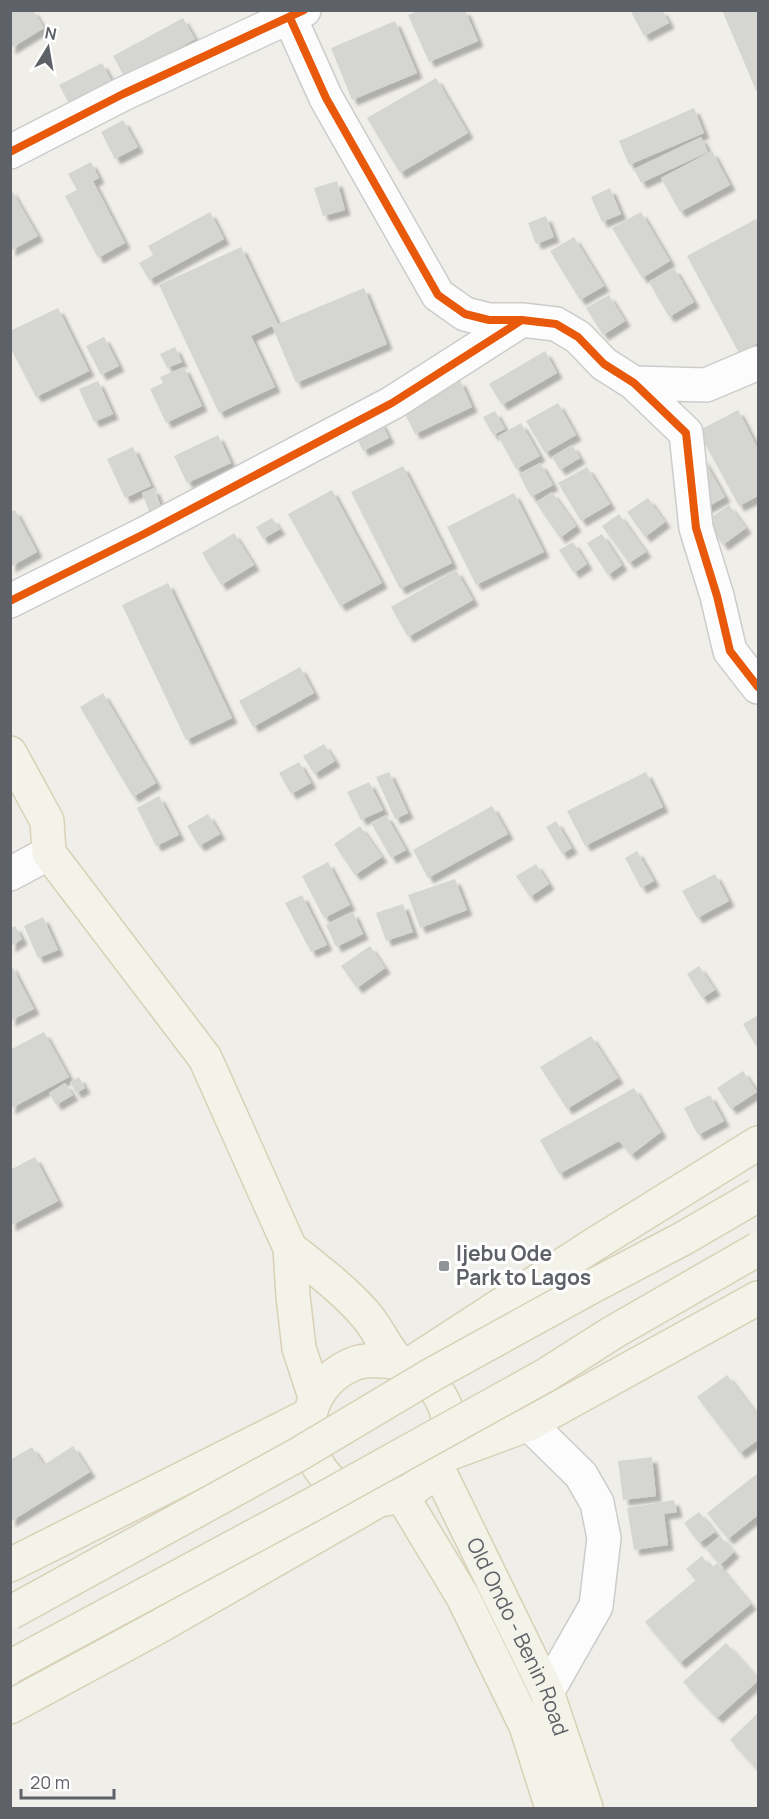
<svg xmlns="http://www.w3.org/2000/svg" width="769" height="1819" font-family="Manrope,sans-serif">
<style>
.building{fill:#d5d5d2;filter:url(#shadow)}
.lines{fill:none;stroke-linecap:round;stroke-linejoin:round}
.minor-casing{stroke:#cccccb;stroke-width:36}
.major-casing{stroke:#d7d1b6;stroke-width:36}
.minor{stroke:#fdfcfc;stroke-width:33}
.major{stroke:#f4f3e9;stroke-width:33}
.major-bridge-casing{stroke:#d7d1b6;stroke-width:36;stroke-linecap:butt}
.major-bridge{stroke:#f4f3e9;stroke-width:33}
.cycleway-casing{stroke:#fff;stroke-width:11}
.cycleway{stroke:#e8590c;stroke-width:8}
.poi-dot{fill:#919395;stroke:#fff;stroke-width:2}
.labels{text-anchor:middle;stroke-width:6;stroke-linejoin:round;paint-order:stroke}
.poi-label{font-size:21px;font-weight:bold;fill:#5e6268;stroke:#fff;text-anchor:start}
.street-label{font-size:21px;fill:#5e6268;stroke:#fff}
</style>
<defs>
<filter id="shadow"><feDropShadow dx="5.5" dy="5.5" stdDeviation="1.5" flood-color="#0004"/></filter>
</defs>
<rect width="100%" height="100%" fill="#efeee9"/>
<path class="building" d="M10 10H33L44 28 10 49Z
M420 10H465L478 41 429 62 408 15Z
M630 10H662L669 23 644 36Z
M722 10H758V95Z
M183 18 195 39 125 78 113 56Z
M395 21 417 73 352 100 331 48Z
M102 63 112 82 69 103 59 85Z
M436 78 468 133 400 173 367 118Z
M694 108 704 133 629 165 619 141Z
M123 120 138 147 115 159 101 132Z
M701 137 708 152 641 183 634 169Z
M712 151 730 185 680 212 661 178Z
M91 162 99 178 93 181 125 243 98 258 65 196 77 190 68 174Z
M337 181 345 210 323 216 314 188Z
M10 188 38 236 10 251Z
M610 188 621 214 602 222 591 197Z
M210 212 224 239 149 280 139 263 153 255 148 246Z
M641 212 670 261 642 278 612 228Z
M546 216 554 237 536 244 528 223Z
M756 219 758 223V343L739 353 687 256Z
M574 237 604 286 580 300 550 251Z
M241 247 278 324 364 288 387 344 296 383 272 326 251 336 275 387 219 413 159 285Z
M674 268 694 302 669 317 649 282Z
M609 295 625 321 603 335 586 308Z
M58 308 89 371 36 397 10 347V331Z
M104 337 119 366 101 375 86 346Z
M175 347 182 362 167 368 160 354Z
M545 351 557 373 502 405 489 384Z
M184 367 202 406 166 423 150 389 163 383 160 377Z
M460 380 472 407 415 434 402 408Z
M98 381 113 414 94 422 79 389Z
M558 403 576 435 545 453 526 421Z
M738 410 758 449V496L739 506 698 431Z
M495 411 505 429 493 435 483 417Z
M380 421 389 438 363 451 355 434Z
M521 423 540 456 516 469 498 436Z
M218 435 231 463 187 483 174 456Z
M572 445 580 458 560 470 552 457Z
M133 447 151 486 125 498 107 459Z
M702 457 725 497 702 510Z
M540 463 553 485 531 497 519 474Z
M403 466 452 563 400 589 351 492Z
M587 467 610 504 581 521 558 483Z
M154 488 163 512 151 516 142 493Z
M332 490 382 583 340 606 288 514Z
M552 492 576 526 560 538 536 503Z
M514 493 544 552 476 585 447 527Z
M648 498 665 522 645 537 627 512Z
M729 505 746 528 723 545 706 521Z
M15 510 37 552 10 567V512Z
M619 514 646 552 629 563 602 526Z
M272 518 280 529 263 539 256 527Z
M234 533 254 565 221 585 202 553Z
M602 534 622 565 608 575 587 543Z
M573 542 587 564 574 573 559 550Z
M456 570 473 600 408 637 391 607Z
M168 583 232 718 186 740 122 605Z
M300 667 314 693 253 727 239 701Z
M103 693 156 783 133 797 80 707Z
M324 744 335 761 314 774 303 756Z
M299 762 311 783 291 794 279 773Z
M389 772 408 813 395 819 376 777Z
M646 772 663 807 585 846 567 811Z
M369 782 383 810 361 820 347 792Z
M159 796 179 835 156 846 137 808Z
M492 806 508 834 428 878 413 850Z
M208 814 220 834 199 846 187 826Z
M386 815 406 850 391 858 371 823Z
M556 821 572 848 562 854 546 827Z
M360 826 382 857 355 875 334 844Z
M637 851 654 881 641 888 625 858Z
M328 862 350 905 324 918 302 876Z
M536 864 549 884 530 897 516 876Z
M715 874 729 901 697 918 682 891Z
M455 879 467 910 420 928 408 895Z
M302 895 327 945 311 952 285 903Z
M403 904 413 932 386 941 376 913Z
M353 912 363 934 336 947 326 925Z
M43 917 58 950 38 958 24 926Z
M15 926 22 939 10 947V929Z
M370 946 385 968 357 988 341 966Z
M10 963 34 1009 10 1021Z
M699 966 715 990 702 998 687 974Z
M758 1015V1049L743 1024Z
M44 1032 69 1077 10 1109V1050Z
M591 1036 618 1078 567 1109 540 1067Z
M743 1071 757 1092 731 1109 717 1088Z
M79 1077 85 1088 76 1093 70 1082Z
M65 1083 73 1095 56 1105 49 1093Z
M634 1088 661 1132 631 1155 619 1141 559 1174 540 1140Z
M710 1095 724 1121 698 1135 684 1108Z
M35 1157 58 1201 10 1226V1170Z
M727 1375 758 1416V1440L740 1453 697 1397Z
M73 1446 90 1472 10 1522V1460L32 1447 44 1465Z
M652 1457 656 1496 623 1500 618 1461Z
M758 1473V1515L728 1539 707 1513Z
M674 1500 677 1512 664 1514 668 1545 634 1550 627 1508Z
M699 1512 715 1532 699 1543 684 1523Z
M720 1536 734 1552 720 1565 706 1549Z
M702 1556 711 1568 717 1563 751 1604 680 1663 645 1622 696 1580 686 1569Z
M726 1643 758 1678V1681L717 1718 683 1682Z
M758 1713V1771L730 1740Z"/>
<g class="lines">
<defs>
<path id="minor" d="M290 18 326 98 438 295 465 314 489 320H522L556 324 578 337 604 364 634 383 686 433 696 528 717 596 730 651 758 687
M10 152 123 94 304 10
M634 383 706 385 758 363
M10 601 144 534 392 403 522 320
M10 874 49 853
M529 1424 581 1475 597 1503 604 1538 596 1606 547 1692"/>
<g id="major">
<path d="M10 753 47 821 49 853 205 1058 290 1248 293 1296 299 1348 315 1397"/>
<path d="M290 1248C316 1269 343 1289 365 1314 378 1328 385 1349 399 1362 408 1370 420 1373 429 1382 487 1440 404 1534 338 1487 294 1456 300 1387 351 1365 366 1358 384 1361 400 1363"/>
<path d="M407 1366 595 1244 758 1143"/>
<path d="M443 1456 529 1424 758 1298"/>
<path id="s1" d="M437 1467 547 1692 586 1808"/>
<path d="M402 1496 463 1597 526 1726 552 1808"/>
<path d="M10 1565 309 1415"/>
<path d="M10 1707 158 1627 379 1500"/>
</g>
</defs>
<use href="#minor" class="minor-casing"/>
<use href="#major" class="major-casing"/>
<use href="#minor" class="minor"/>
<use href="#major" class="major"/>
<defs>
<path id="major-bridge" d="M10 1613 299 1454 433 1374 591 1287 684 1238 758 1195
M10 1667 319 1501 546 1375 612 1333 758 1249"/>
</defs>
<use href="#major-bridge" class="major-bridge-casing"/>
<use href="#major-bridge" class="major-bridge"/>
<defs>
<path id="cycleway" d="M290 18 326 98 438 295 465 314 489 320H522L556 324 578 337 604 364 634 383 686 433 696 528 717 596 730 651 758 687
M10 152 123 94 304 10
M10 601 144 534 392 403 522 320"/>
</defs>
<use href="#cycleway" class="cycleway-casing"/>
<use href="#cycleway" class="cycleway"/>
</g>
<rect class="poi-dot" x="438" y="1260" width="12" height="12" rx="3"/>
<g class="labels">
<g class="poi-label">
<text x="456" y="1261">Ijebu Ode<tspan x="456" dy="24">Park to Lagos</tspan></text>
</g>
<g class="street-label">
<text dy="7" stroke="none"><textPath href="#s1" startOffset="188">Old Ondo - Benin Road</textPath></text>
</g>
</g>
<rect width="769" height="1819" fill="none" stroke="#5e6268" stroke-width="24"/>
<g transform="translate(48 48) rotate(11)" stroke="#ffffff" stroke-width="4.5" paint-order="stroke">
<path d="M0-4.5L10 22L0 15L-10 22Z" fill="#5e6268"/>
<text y="-9" font-size="16" font-weight="bold" text-anchor="middle" fill="#5e6268">N</text>
</g>
<path d="M21 1789v9h93v-9" fill="none" stroke="#5e6268" stroke-width="3"/>
<text x="30" y="1789" font-size="18" fill="#5e6268" stroke="#ffffff" stroke-width="4.5" paint-order="stroke">20 m</text>
</svg>
